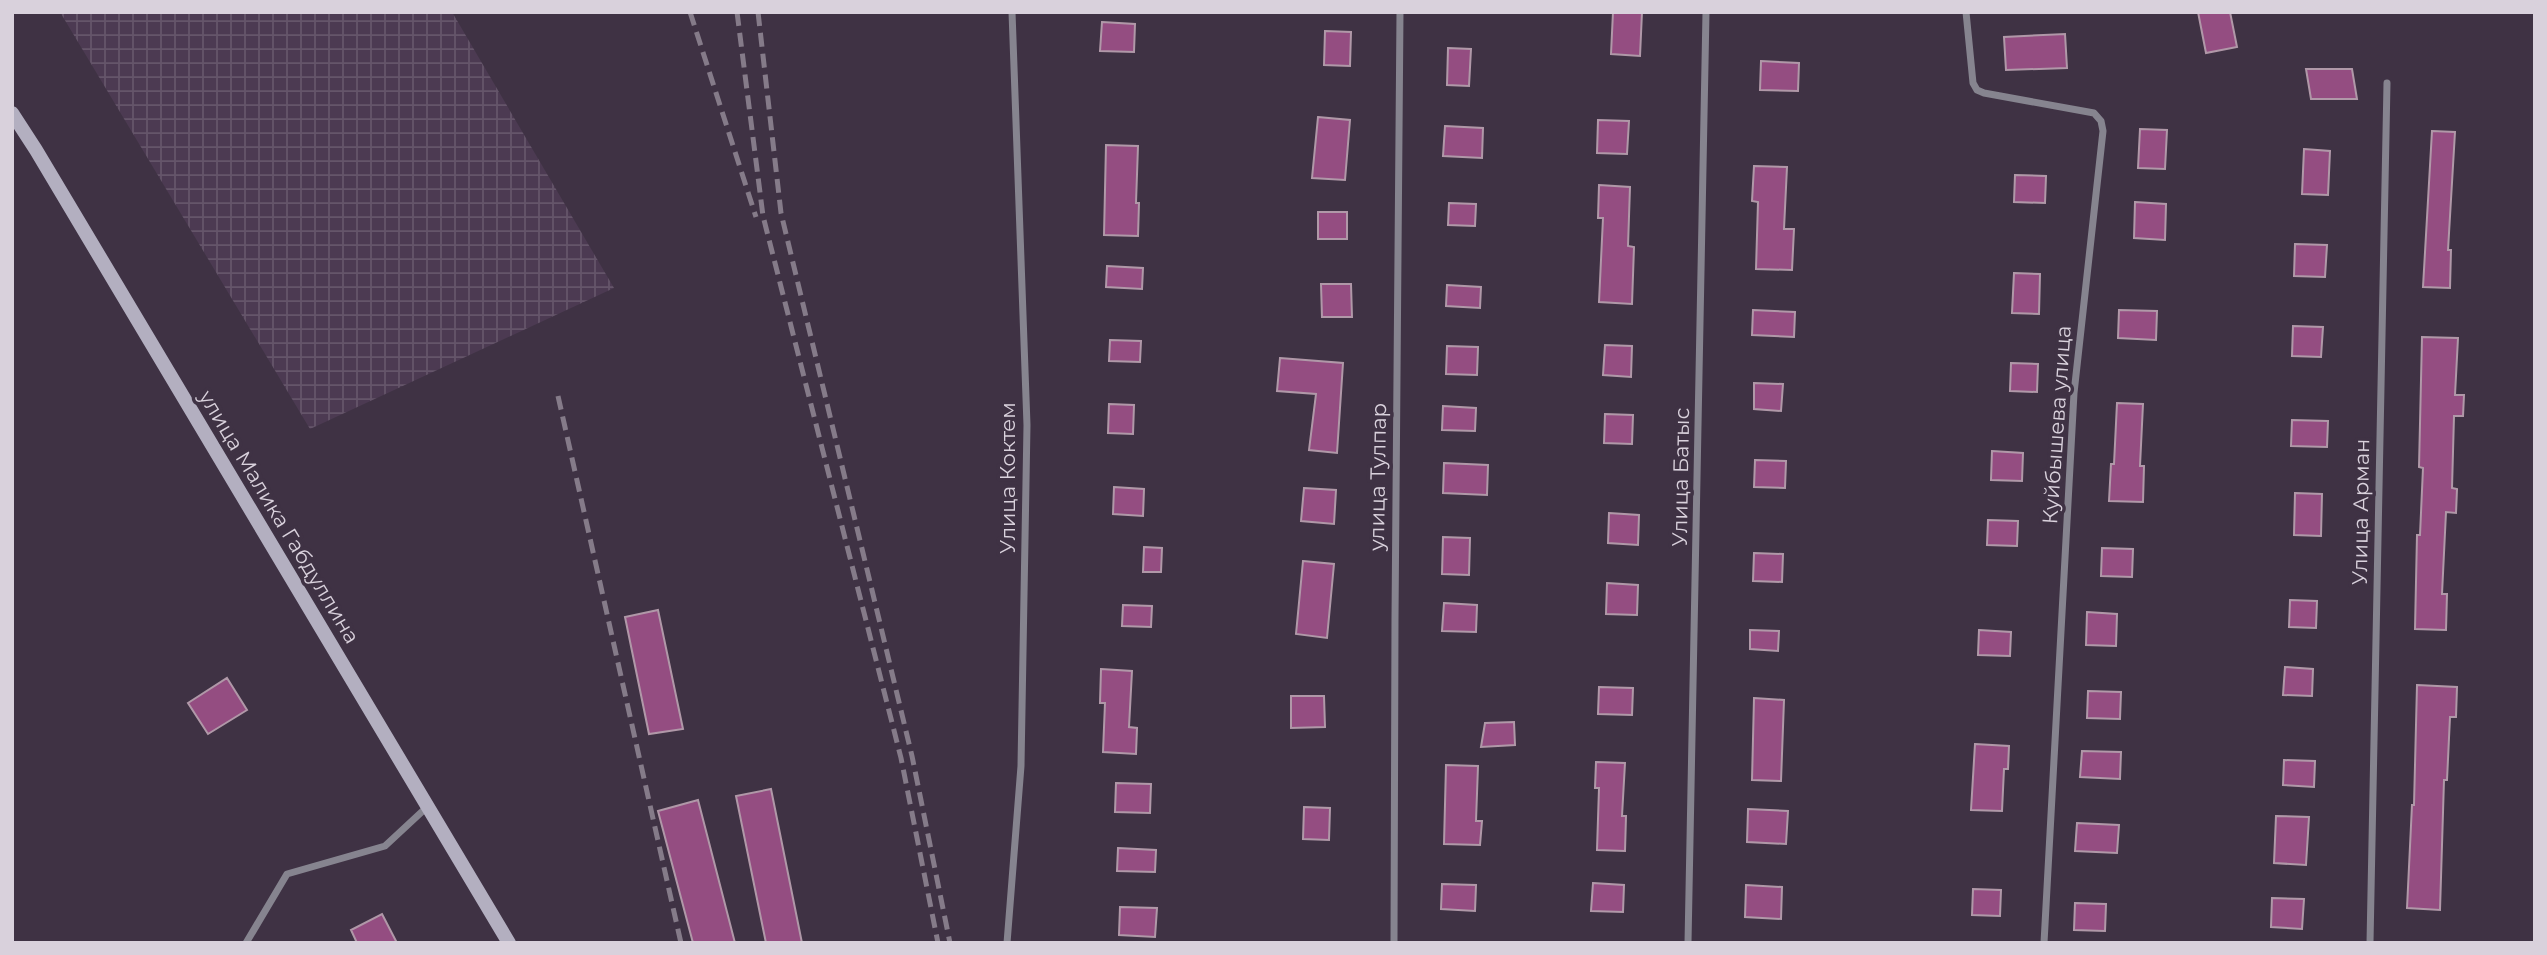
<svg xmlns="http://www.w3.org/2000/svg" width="2547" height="955" font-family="Montserrat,sans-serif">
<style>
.industrial{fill:url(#industrial-grid)}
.building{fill:#944d81;stroke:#b098a8;stroke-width:2}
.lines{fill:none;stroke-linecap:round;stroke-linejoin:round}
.street{stroke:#86848f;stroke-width:7}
.secondary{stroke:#b3afc0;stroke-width:14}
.rail{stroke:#857b89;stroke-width:5;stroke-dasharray:14 7;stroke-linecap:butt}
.labels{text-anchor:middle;stroke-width:7;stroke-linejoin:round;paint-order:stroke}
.street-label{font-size:21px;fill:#d9d1dc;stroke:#3f3244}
</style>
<defs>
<pattern id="industrial-grid" width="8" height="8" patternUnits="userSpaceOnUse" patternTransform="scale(1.75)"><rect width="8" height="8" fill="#4c3a52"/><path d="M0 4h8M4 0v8" fill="none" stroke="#65556a"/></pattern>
</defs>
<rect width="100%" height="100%" fill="#3f3244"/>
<path class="industrial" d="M60 12H452L614 288 310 429Z"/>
<path class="building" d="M1613 12H1642L1640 56 1611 54Z
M2198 12H2230L2237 47 2206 53Z
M1102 22 1135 24 1134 52 1100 51Z
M1325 31 1351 32 1350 66 1324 65Z
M2065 34 2067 68 2006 70 2004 37Z
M1448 48 1471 49 1469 86 1447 85Z
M1761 61 1799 63 1798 91 1760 90Z
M2306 69H2352L2357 99H2311Z
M1318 117 1350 120 1345 180 1312 178Z
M1598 120 1629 121 1627 154 1597 153Z
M1445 126 1483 128 1482 158 1443 156Z
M2140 129 2167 130 2165 169 2138 168Z
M2432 131 2455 132 2448 250H2451L2450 288 2423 287Z
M1106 145 1138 146 1136 203H1139L1138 236 1104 235Z
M2304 149 2330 151 2328 195 2302 194Z
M1754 166 1787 167 1784 229H1794L1792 270 1756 269 1758 202 1752 201Z
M2015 175 2046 176 2045 203 2014 202Z
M1599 185 1630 187 1628 246 1634 247 1632 304 1599 302 1603 218H1598Z
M2135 202 2166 204 2165 240 2134 238Z
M1449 203 1476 204 1475 226 1448 225Z
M1318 212H1347V239H1318Z
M2295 244 2327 245 2325 277 2294 276Z
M1107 266 1143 268 1142 289 1106 287Z
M2014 273 2040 274 2039 314 2012 313Z
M1321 284H1351L1352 317H1322Z
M1447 285 1481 287 1480 308 1446 306Z
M1753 310 1795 312 1794 337 1752 335Z
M2119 310 2157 311 2156 340 2118 338Z
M2293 326 2323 327 2321 357 2292 356Z
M2422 337 2458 338 2455 395H2464L2463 416H2454L2452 488 2457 489 2456 513 2446 512 2442 594H2447L2446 630 2415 629 2417 535H2420L2423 468 2419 467Z
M1110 340 1141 341 1140 362 1109 361Z
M1605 345 1632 346 1631 377 1603 375Z
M1447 346 1478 347 1477 375 1446 374Z
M1280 358 1343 363 1337 453 1309 450 1316 394 1277 391Z
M2011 363 2038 364 2037 392 2010 391Z
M1754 383 1783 384 1781 411 1754 409Z
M2117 403 2143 404 2140 466H2144L2143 502 2109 501 2111 464H2114Z
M1109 404 1134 405 1133 434 1108 433Z
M1443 406 1476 408 1475 431 1442 430Z
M1605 414 1633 415 1632 444 1604 443Z
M2292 420 2328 421 2327 447 2291 446Z
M1992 451 2023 453 2022 481 1991 480Z
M1755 460 1786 461 1785 488 1754 487Z
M1444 463 1488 465 1487 495 1443 493Z
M1114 487 1144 489 1143 516 1113 514Z
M1304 488 1336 490 1334 524 1301 521Z
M2295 493 2322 494 2321 536 2294 535Z
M1609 513 1639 515 1638 545 1608 543Z
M1988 520 2018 521 2017 546 1987 545Z
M1443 537 1470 538 1469 575 1442 574Z
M1144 547 1162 548 1161 572H1143Z
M2102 548 2133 549 2132 577 2101 576Z
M1754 553 1783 554 1782 582 1753 581Z
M1303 561 1334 564 1327 638 1296 634Z
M1607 583 1638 585 1637 615 1606 614Z
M2290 600 2317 601 2316 628 2289 627Z
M1444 603 1477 605 1476 632 1442 631Z
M1123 605 1152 606 1151 627 1122 626Z
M658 610 683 729 649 734 625 617Z
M2087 612 2117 614 2116 646 2086 645Z
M1750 630 1779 631 1778 651 1750 649Z
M1979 630 2011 632 2010 656 1978 655Z
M2285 667 2313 669 2312 696 2283 695Z
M1101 669 1132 671 1129 727 1137 728 1136 754 1103 752 1105 703H1100Z
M227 678 247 710 208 734 188 703Z
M2417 685 2457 687 2456 717H2450L2447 780H2444L2440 910 2407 908 2412 805H2414Z
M1599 687 1633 688 1632 715 1598 714Z
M2088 691 2121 692 2120 719 2087 718Z
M1291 696H1324L1325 727 1291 728Z
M1754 698 1784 700 1781 781 1752 780Z
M1514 722 1515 745 1481 747 1485 723Z
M1975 744 2009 746 2008 769H2004L2002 811 1971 810Z
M2082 751 2121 752 2120 779 2080 777Z
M2284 760 2315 761 2314 787 2283 785Z
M1596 762 1625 763 1622 816H1626L1625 851 1597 850 1599 788H1595Z
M1446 765 1478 766 1476 821H1482L1480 845 1444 844Z
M1116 783 1151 784 1150 813 1115 812Z
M771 789 802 943H766L736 796Z
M698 800 735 943H693L658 811Z
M1304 807 1330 808 1329 840 1303 839Z
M1748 809 1788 811 1786 844 1747 842Z
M2276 816 2309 817 2306 865 2274 863Z
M2077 823 2119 825 2117 853 2075 851Z
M1118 848 1156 850 1155 872 1117 871Z
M1593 883 1624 885 1623 912 1591 911Z
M1442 884 1476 885 1475 911 1441 909Z
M1746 885 1782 887 1781 919 1745 917Z
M1973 889 2001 890 2000 916 1972 915Z
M2272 898 2304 899 2302 929 2271 927Z
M2075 903 2106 904 2105 931 2074 930Z
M1120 907 1157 908 1155 937 1119 935Z
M382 914 397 943H357L351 930Z"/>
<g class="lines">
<path class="street" d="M1966 12 1973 83 1977 90 1984 93 2094 113 2101 121 2103 131 2074 393 2044 943
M246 943 287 874 385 846 427 807
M1007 943 1021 766 1027 425 1012 12
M1394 943 1395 618 1400 12
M1688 943 1706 12
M2370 943 2387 83"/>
<path class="secondary" d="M12 113 36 150 509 943"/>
<path class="rail" d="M690 12 756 217
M737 12 763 216 901 758 938 943
M758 12 781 213 912 756 950 943
M558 396 681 943"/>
</g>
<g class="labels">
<g class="street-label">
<text transform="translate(2057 425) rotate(-86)" y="7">Куйбышева улица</text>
<text transform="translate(1378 477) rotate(-89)" y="7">улица Тулпар</text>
<text transform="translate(1681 477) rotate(-89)" y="7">Улица Батыс</text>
<text transform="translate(1008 478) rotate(-90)" y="7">Улица Коктем</text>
<text transform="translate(2361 512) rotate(-89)" y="7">Улица Арман</text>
<text transform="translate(279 517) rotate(59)" y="7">улица Малика Габдуллина</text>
</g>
</g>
<rect width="2547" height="955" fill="none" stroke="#d9d1dc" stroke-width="28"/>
</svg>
